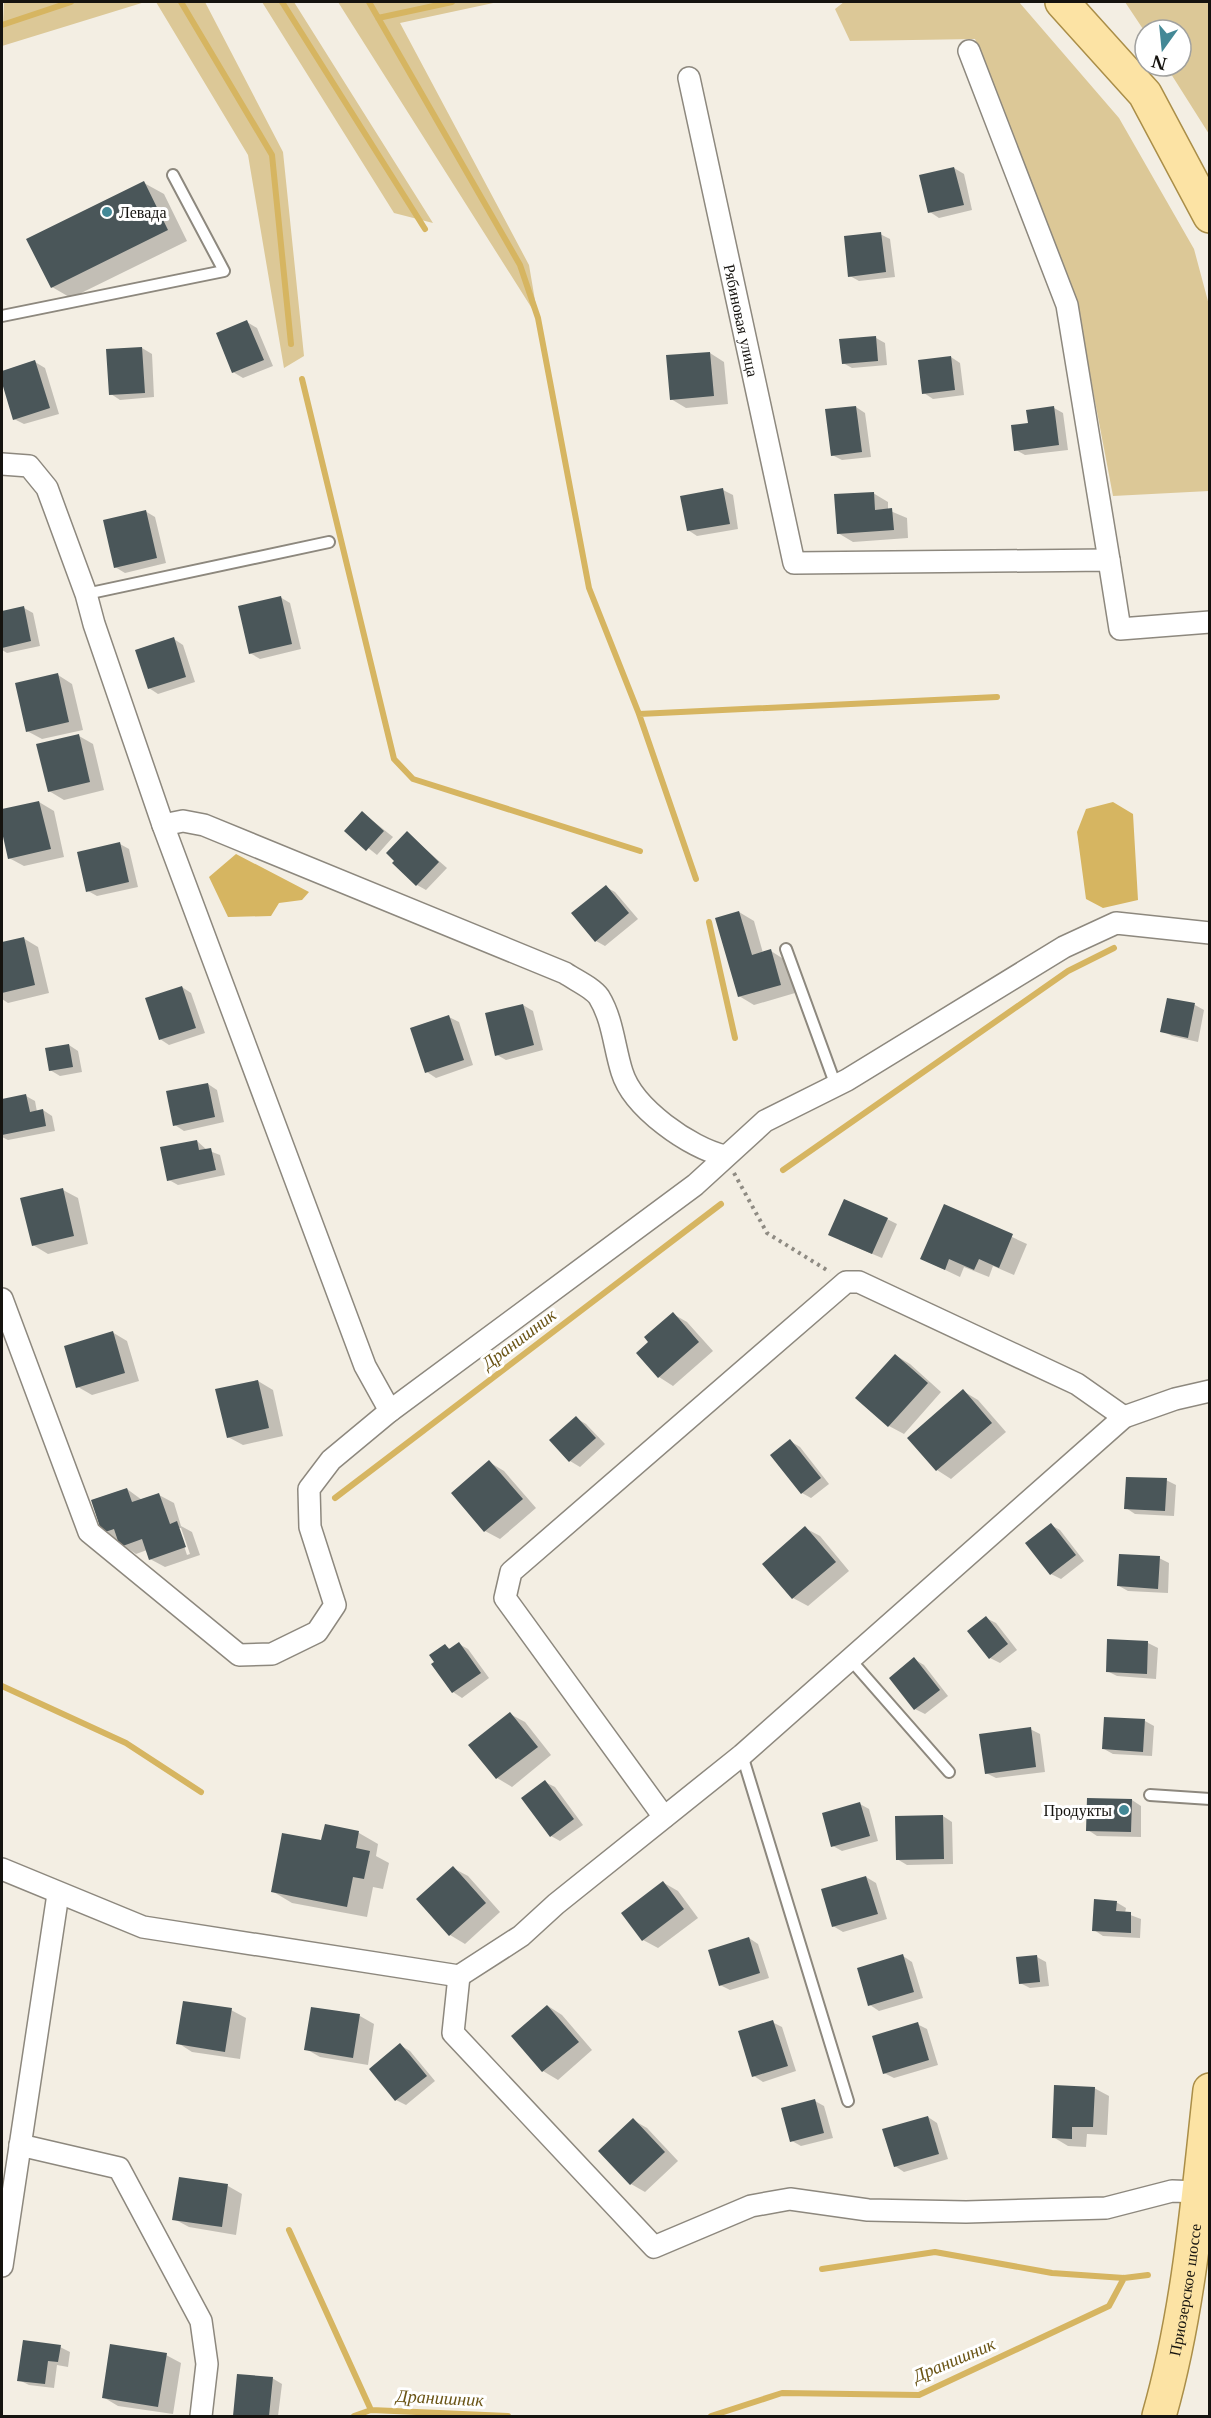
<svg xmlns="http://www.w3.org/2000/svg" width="1211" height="2418" font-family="'Libre Baskerville',serif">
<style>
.green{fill:#dcc897}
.water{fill:#d6b561}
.shadow{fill:#0003;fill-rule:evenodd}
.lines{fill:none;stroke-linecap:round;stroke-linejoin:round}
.stream{stroke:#d6b561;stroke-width:6}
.building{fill:#4a5659}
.service-casing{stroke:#8d887e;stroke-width:14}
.minor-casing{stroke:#8d887e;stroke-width:24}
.primary-casing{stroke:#aa8e48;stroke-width:36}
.path{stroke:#8f8b83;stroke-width:4;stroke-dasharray:3 4.5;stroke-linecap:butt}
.service{stroke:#fff;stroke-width:10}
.minor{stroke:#fff;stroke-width:21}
.primary{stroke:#fce3a4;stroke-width:33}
.poi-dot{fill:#438896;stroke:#fff;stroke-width:2}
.labels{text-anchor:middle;stroke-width:6;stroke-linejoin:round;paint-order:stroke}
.poi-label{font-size:16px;fill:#15130f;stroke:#fff;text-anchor:start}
.street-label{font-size:16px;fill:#15130f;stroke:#fff}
.water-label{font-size:18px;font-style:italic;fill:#6a5415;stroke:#fff}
</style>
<rect width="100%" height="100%" fill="#f3eee3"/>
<path class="green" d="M4 2H145L2 46Z
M156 2H205L283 152 304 356 284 368 248 155Z
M262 2H294L433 223 394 213Z
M338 2H498L400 23 529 265 538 318Z
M844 2H1019L1119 118 1194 249 1209 305V491L1113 496 1076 301 975 39 850 41 835 9Z
M1125 2H1209V134L1166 66H1181V30H1145V32Z"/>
<path class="water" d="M1113 802 1133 814 1138 900 1103 908 1086 899 1077 832 1086 809Z
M236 854 309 892 302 900 279 903 271 916 228 917 209 877Z"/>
<path class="shadow" d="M954 168 964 174 972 210 939 218 930 212Z
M144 183 164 194 187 241 71 298 52 287Z
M880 234 890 239 895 277 859 281 850 276Z
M247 322 257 328 273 366 243 378 233 372Z
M876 338 885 343 887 365 852 368 843 363Z
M142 348 152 354 154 397 120 400 111 394Z
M710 353 724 362 728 404 686 408 671 399Z
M951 357 960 363 964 395 933 399 924 393Z
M35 362 45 368 59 414 24 424 14 419 2 372Z
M856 407 865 413 871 457 842 460 832 455Z
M1054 408 1063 413 1068 450 1025 455 1016 450 1029 424Z
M723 490 733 495 738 529 697 536 688 530Z
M873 493 888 502V510L907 518 908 538 853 542 838 533Z
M145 511 155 517 166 563 125 573 115 567Z
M280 597 290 603 301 649 260 659 250 653Z
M24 608 33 613 40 646 7 653 2 650V613Z
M174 639 183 645 195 682 158 694 149 688Z
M58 675 72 684 83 730 42 739 27 731Z
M79 736 93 744 104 790 64 800 49 791Z
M39 802 54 811 64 857 24 866 9 858 2 825V811Z
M363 813 393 837 377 855 347 831Z
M407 833 447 868 426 890 417 885Z
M120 844 129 849 138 887 97 896 88 891Z
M606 887 615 892 638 919 605 946 596 941Z
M739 912 754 921 763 953 771 951 785 960 795 993 754 1005 739 996Z
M23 938 38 947 49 993 8 1003 2 999V943Z
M182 987 191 993 205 1033 169 1045 160 1039Z
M1169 999 1195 1005 1204 1010 1198 1042 1172 1036 1162 1031Z
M523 1005 533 1011 543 1050 506 1060 497 1055Z
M449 1017 459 1022 473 1065 436 1078 427 1072Z
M69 1045 78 1051 82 1072 60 1076 50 1070Z
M208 1084 217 1090 224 1122 184 1131 175 1125Z
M26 1096 35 1101 37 1112 43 1110 52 1116 55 1131 8 1140 2 1137V1101Z
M197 1141 207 1150 220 1155 225 1175 178 1185 169 1180Z
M63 1190 78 1198 88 1244 48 1254 33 1245Z
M945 1206 1027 1244 1014 1275 993 1266 989 1277 964 1267 960 1277 922 1259Z
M887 1219 897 1224 882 1258 839 1240Z
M673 1314 687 1322 713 1351 673 1386 659 1377 651 1342Z
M112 1332 127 1341 139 1381 92 1395 78 1387Z
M895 1355 910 1364 941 1392 904 1434 889 1426 857 1398Z
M258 1381 273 1390 283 1436 243 1445 228 1437Z
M963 1391 978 1400 1006 1432 951 1479 937 1470Z
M576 1418 586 1424 605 1444 580 1467 570 1461 552 1440Z
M790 1441 800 1447 829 1484 811 1498 802 1493Z
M489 1462 504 1471 536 1508 500 1539 485 1531Z
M1166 1480 1176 1485 1174 1516 1135 1514 1126 1508Z
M127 1489 142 1500 159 1495 174 1503 181 1526 192 1532 200 1555 165 1567 150 1559 147 1550 136 1554 103 1532ZM178 1528H181L190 1554 187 1555Z
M1051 1525 1060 1530 1084 1561 1061 1579 1051 1574 1027 1543Z
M805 1528 820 1536 849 1571 808 1606 793 1598Z
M1159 1558 1169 1563 1168 1593 1128 1591 1119 1586Z
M986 1618 996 1623 1017 1650 1000 1663 990 1658Z
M1109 1641 1148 1643 1158 1648 1156 1679 1117 1676 1107 1671Z
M459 1644 468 1649 489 1678 462 1698 453 1692 445 1646 451 1649Z
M914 1659 924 1665 948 1696 925 1714 915 1709Z
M510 1714 525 1722 551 1755 512 1787 497 1778 471 1745Z
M1145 1721 1154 1726 1152 1756 1113 1754 1104 1749Z
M1030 1729 1040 1734 1045 1772 996 1778 986 1773Z
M545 1782 555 1787 583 1825 560 1841 551 1836Z
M1132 1800 1141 1806V1837L1097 1836 1088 1830Z
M860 1804 869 1809 878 1841 842 1851 833 1846Z
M943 1816 952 1822 953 1864 907 1865 897 1859Z
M359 1833 378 1844 376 1856 389 1863 383 1889 373 1887 367 1917 292 1903 272 1891 323 1842Z
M453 1868 468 1876 500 1912 465 1944 450 1935 418 1900Z
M866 1877 876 1883 887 1919 843 1932 833 1926Z
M664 1883 678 1891 698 1918 658 1948 643 1940Z
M1116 1902 1126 1908 1125 1913 1141 1919 1140 1938 1103 1936 1094 1930Z
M749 1938 758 1944 769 1978 730 1990 720 1985Z
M903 1956 912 1962 923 1998 879 2011 870 2005Z
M1037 1957 1046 1962 1049 1986 1030 1988 1020 1983Z
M548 2006 562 2015 592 2050 558 2080 543 2071 513 2036Z
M231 2010 246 2018 240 2059 192 2052 178 2043Z
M360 2016 374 2024 368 2065 320 2057 306 2049Z
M772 2022 782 2027 796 2071 763 2082 754 2076Z
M917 2024 927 2029 938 2065 894 2078 884 2073Z
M400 2045 410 2051 435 2081 406 2105 396 2100Z
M1094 2088 1109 2096 1107 2135 1087 2134 1086 2147 1068 2146 1053 2137Z
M815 2101 824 2106 833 2138 801 2146 792 2141Z
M928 2117 937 2123 948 2159 904 2172 895 2166Z
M633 2120 647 2128 678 2161 645 2192 631 2184Z
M228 2186 242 2194 236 2235 189 2227 174 2219Z
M60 2347 70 2352 68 2367 57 2365 54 2388 29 2385 19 2380Z
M166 2355 181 2363 173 2414 118 2406 103 2397Z
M238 2375 272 2378 282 2384 278 2416H234Z"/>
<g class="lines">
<path class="stream" d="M181 2 272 155 291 344
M282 2 425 229
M369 2 520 265 538 318 589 588 639 714 997 697
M378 18 452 2
M2 25 71 2
M302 379 394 759 413 779 640 851
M639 714 696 879
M709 922 735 1038
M783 1170 1068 971 1114 948
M335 1498 721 1204
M2 1686 126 1743 201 1792
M289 2230 371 2410
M822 2269 935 2252 1052 2273 1124 2278 1148 2275
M354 2416 371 2410 508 2416
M711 2416 782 2393 919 2395 1109 2306 1124 2278"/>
</g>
<path class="building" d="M954 167 964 205 928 213 919 175Z
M144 181 168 230 51 288 26 239Z
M881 232 886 272 848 277 844 236Z
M247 320 264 360 232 373 216 333Z
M876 336 878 361 842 364 839 339Z
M142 347 145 393 109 395 106 349Z
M710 352 714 396 670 400 666 355Z
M951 356 955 390 922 394 918 360Z
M35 360 50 408 13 420 2 383V371Z
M856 406 862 452 831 456 825 409Z
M1054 406 1059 445 1014 451 1011 425 1028 423 1026 410Z
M723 488 730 524 687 531 680 496Z
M874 492 875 510 892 508 894 530 837 534 834 494Z
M146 510 157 558 114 568 103 520Z
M281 596 292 644 249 654 238 606Z
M24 606 31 641 2 648V611Z
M174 637 186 677 148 689 135 650Z
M58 673 69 722 26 732 15 683Z
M79 734 90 782 48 792 36 744Z
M39 801 51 849 8 859 2 832V809Z
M362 811 384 831 366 851 344 831Z
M407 831 439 862 416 886 392 863 394 861 386 853Z
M120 842 129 882 86 892 77 852Z
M606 885 629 913 595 942 571 913Z
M739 911 752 955 771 949 781 985 738 997 715 918Z
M24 937 35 985 2 993V942Z
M182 986 196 1028 159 1040 145 998Z
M1167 998 1195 1003 1188 1038 1160 1032Z
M523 1004 534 1045 495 1056 485 1013Z
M449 1015 464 1060 425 1073 410 1028Z
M69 1044 73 1067 49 1071 45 1048Z
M208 1083 215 1117 173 1126 166 1091Z
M26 1094 30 1112 43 1109 46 1126 2 1135V1099Z
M197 1140 199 1150 211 1148 216 1170 167 1181 160 1147Z
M63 1188 74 1236 32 1246 20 1198Z
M844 1199 888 1218 872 1254 828 1235Z
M944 1204 1013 1234 999 1268 979 1259 974 1270 949 1259 945 1270 920 1259Z
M673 1312 699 1342 658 1378 636 1353 648 1342 644 1337Z
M113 1331 125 1373 76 1388 64 1346Z
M895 1354 928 1383 888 1427 855 1398Z
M258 1380 269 1428 227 1438 215 1389Z
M963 1389 992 1423 936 1471 907 1438Z
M576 1416 596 1438 569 1462 549 1440Z
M790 1439 821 1478 801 1494 770 1455Z
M489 1460 523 1499 484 1532 451 1493Z
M1126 1477 1167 1478 1165 1511 1124 1509Z
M127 1488 132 1502 159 1493 170 1524 177 1521 186 1547 149 1560 142 1539 120 1547 114 1529 102 1533 91 1500Z
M1051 1523 1076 1555 1050 1575 1025 1543Z
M805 1526 836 1562 792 1599 762 1564Z
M1119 1554 1160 1556 1158 1589 1117 1586Z
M986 1616 1008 1644 989 1659 967 1631Z
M1107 1639 1148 1641 1147 1674 1106 1672Z
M459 1642 481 1673 452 1693 431 1664 434 1662 429 1655 445 1644 449 1649Z
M914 1657 940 1690 914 1710 889 1678Z
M510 1712 538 1747 496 1779 468 1745Z
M1104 1717 1145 1719 1143 1752 1102 1749Z
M1031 1727 1036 1767 985 1774 979 1734Z
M545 1780 574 1819 550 1837 521 1798Z
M1087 1798 1132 1799 1131 1832 1086 1831Z
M860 1802 870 1836 831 1847 822 1813Z
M943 1815 944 1859 896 1860 895 1816Z
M325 1824 359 1831 356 1848 370 1851 364 1879 353 1877 347 1907 271 1892 282 1833 321 1840Z
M453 1866 486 1903 449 1936 416 1899Z
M866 1876 878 1914 832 1927 821 1889Z
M663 1881 684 1909 642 1941 621 1913Z
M1094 1899 1117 1901 1116 1911 1131 1912V1933L1092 1931Z
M749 1937 760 1973 719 1986 708 1950Z
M903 1954 914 1992 868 2006 857 1968Z
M1037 1955 1040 1982 1019 1984 1016 1957Z
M183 2001 232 2008 225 2052 176 2044Z
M547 2005 579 2042 542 2072 511 2036Z
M311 2007 360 2014 353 2058 304 2050Z
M773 2020 788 2066 752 2077 738 2031Z
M918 2022 929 2060 883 2074 872 2036Z
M400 2043 427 2076 395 2101 369 2069Z
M1054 2085 1095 2087 1093 2127H1072V2139L1052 2138Z
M815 2099 824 2133 790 2142 781 2108Z
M928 2116 939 2154 894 2167 882 2129Z
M633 2118 665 2152 630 2185 598 2151Z
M179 2177 228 2184 222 2227 172 2220Z
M23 2340 61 2345 58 2362 48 2361 45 2384 17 2381Z
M110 2344 167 2353 158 2407 102 2398Z
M237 2374 273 2377 269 2416H233Z"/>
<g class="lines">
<defs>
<path id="service" d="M2 316 224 271 173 175
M86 594 329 542
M786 949 836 1086
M849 1658 949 1772
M742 1755 848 2101
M1150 1795 1210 1799"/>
<g id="minor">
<path d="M969 51 1067 305 1109 560"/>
<path id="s1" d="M689 78 794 563 1109 560 1120 629 1210 622"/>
<path d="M2 464 29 466 47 488 86 594 94 624 163 825 365 1366 390 1411"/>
<path d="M163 825 183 821 204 825 565 973C575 980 593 988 599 997 613 1020 614 1047 622 1072 633 1108 690 1148 725 1156"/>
<path d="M2 1299 89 1532 239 1655 272 1654 317 1632 335 1605 310 1527 309 1489 331 1460 390 1411 695 1185 765 1121 847 1080 1064 947 1116 923 1210 933"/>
<path d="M664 1817 505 1598 511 1572 846 1282H859L1077 1384 1124 1417"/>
<path d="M2 1869 143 1927 459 1976 521 1936 556 1904 742 1755 1124 1417 1175 1399 1210 1391"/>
<path d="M459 1976 453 2033 654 2247 751 2206 790 2199 868 2210 966 2212 1106 2208 1172 2191 1198 2192"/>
<path d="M20 2145 119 2168 201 2321 207 2364 201 2416"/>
<path d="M2 2266 58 1894"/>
</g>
<g id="primary">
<path d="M1062 2 1145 94 1210 216"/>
<path id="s2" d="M1159 2416C1189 2311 1198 2199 1210 2090"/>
</g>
</defs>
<use href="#service" class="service-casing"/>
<use href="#minor" class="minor-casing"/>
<use href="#primary" class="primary-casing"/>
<path class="path" d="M734 1173 767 1233 830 1272"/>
<use href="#service" class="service"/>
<use href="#minor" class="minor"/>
<use href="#primary" class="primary"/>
</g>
<g class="poi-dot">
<circle cx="107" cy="212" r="6"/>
<circle cx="1124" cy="1810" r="6"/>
</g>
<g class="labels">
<g class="poi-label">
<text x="119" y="218">Левада</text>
<text x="1112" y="1816" text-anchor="end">Продукты</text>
</g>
<g class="street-label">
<text dy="6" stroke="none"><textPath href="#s1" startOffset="248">Рябиновая улица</textPath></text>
<text dy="6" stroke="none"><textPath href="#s2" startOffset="129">Приозерское шоссе</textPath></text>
</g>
<g class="water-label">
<text transform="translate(519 1339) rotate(-37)" y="6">Дранишник</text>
<text transform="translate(954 2360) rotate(-23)" y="6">Дранишник</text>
<text transform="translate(440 2398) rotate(3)" y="6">Дранишник</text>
</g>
</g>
<rect width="1211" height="2418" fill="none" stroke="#15130f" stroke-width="6"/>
<g transform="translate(1163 48) rotate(195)"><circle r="28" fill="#ffffff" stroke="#a1a19f" stroke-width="1.5"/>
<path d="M0-4.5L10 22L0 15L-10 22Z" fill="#438896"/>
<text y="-9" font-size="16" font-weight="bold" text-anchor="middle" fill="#15130f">N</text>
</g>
</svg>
